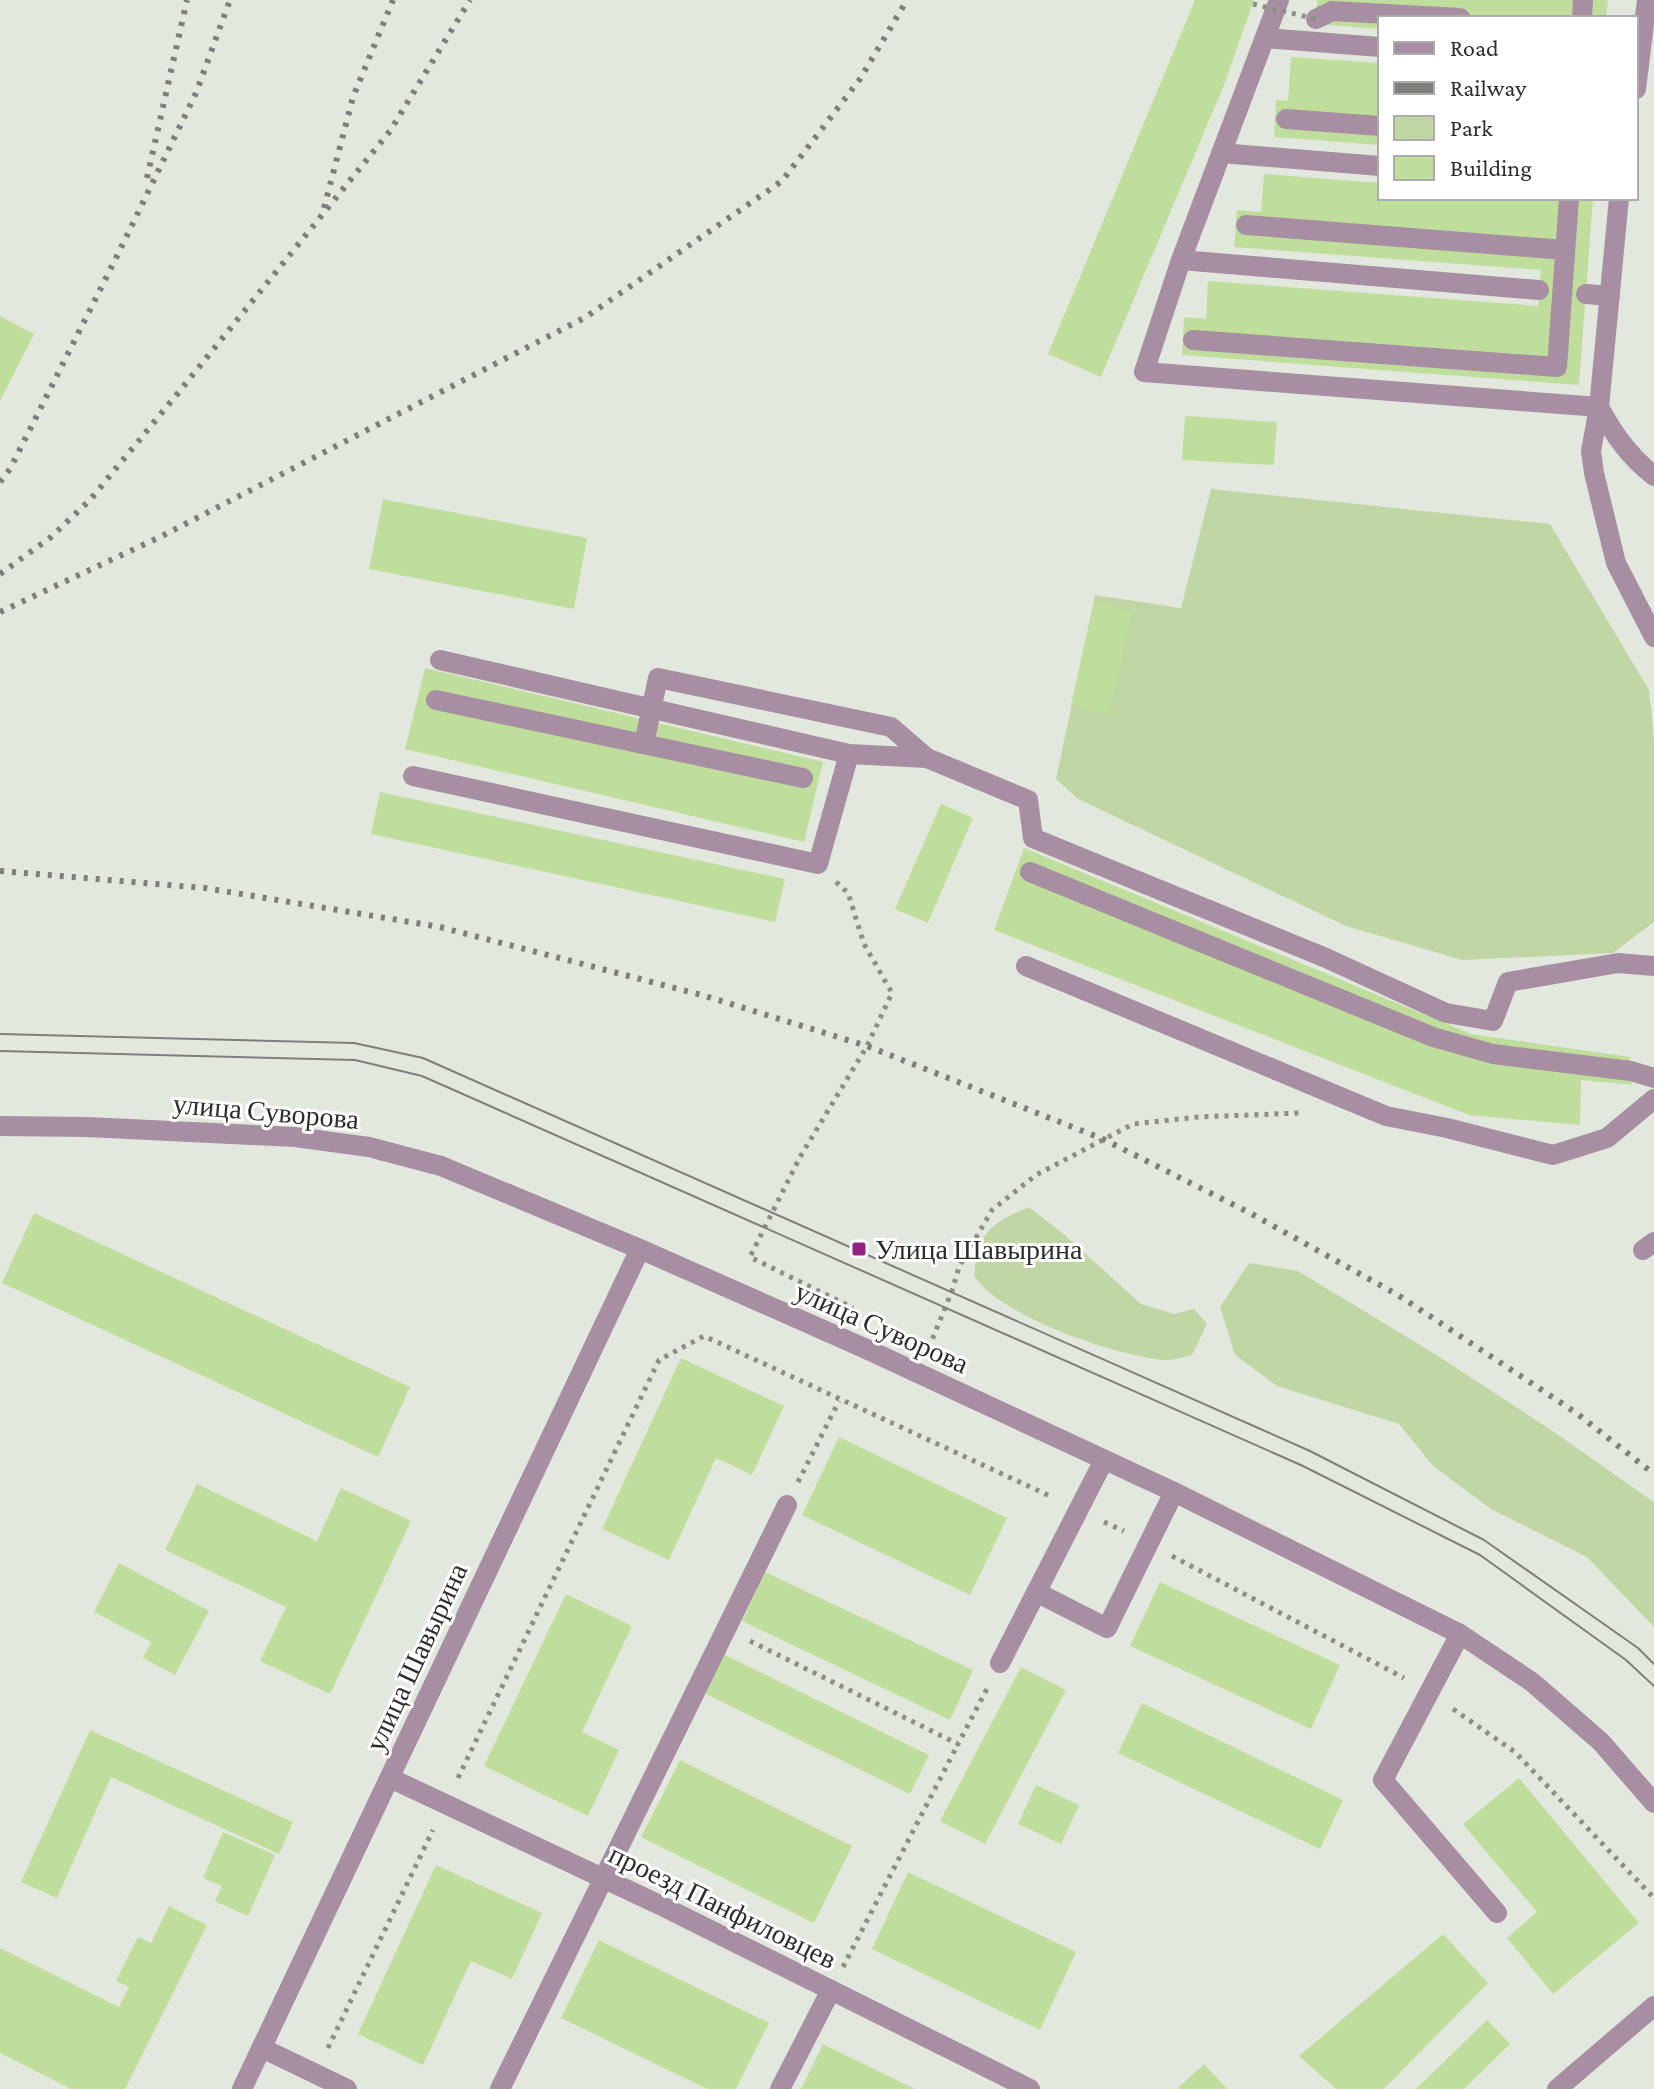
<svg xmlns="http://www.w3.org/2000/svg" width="1654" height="2089" font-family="'Crimson Pro',serif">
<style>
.green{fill:#c0d7a5}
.building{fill:#c0de9b}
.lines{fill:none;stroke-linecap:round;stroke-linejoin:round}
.path{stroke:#8b8f88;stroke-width:5;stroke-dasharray:4 6;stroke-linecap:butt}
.service{stroke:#a88ea2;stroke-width:20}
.minor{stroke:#a88ea2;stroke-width:20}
.tertiary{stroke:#a88ea2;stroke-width:20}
.tram{stroke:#7c7f7a;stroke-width:2}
.rail{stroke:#7c7f7a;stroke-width:6;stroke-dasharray:4 8;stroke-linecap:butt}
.path-bridge{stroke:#8b8f88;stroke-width:5;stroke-dasharray:4 6;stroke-linecap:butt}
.poi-dot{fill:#912182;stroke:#fff;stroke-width:3}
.labels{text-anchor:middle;stroke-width:6;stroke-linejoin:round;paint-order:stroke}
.street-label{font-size:28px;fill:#2e2f2c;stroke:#fff}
.poi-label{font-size:28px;fill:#2e2f2c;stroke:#fff;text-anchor:start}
</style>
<rect width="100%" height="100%" fill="#e3e8df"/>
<path class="green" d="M1211 489 1550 524 1649 690 1654 739V922L1613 953 1462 960 1346 926 1078 799 1056 779 1095 595 1181 608Z
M1029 1207 1066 1236 1141 1304 1174 1314 1194 1309 1207 1324 1192 1355C1183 1357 1172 1361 1162 1360 1113 1355 1002 1317 974 1276 979 1232 989 1224 1029 1207Z
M1249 1263 1298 1271 1435 1354 1551 1430 1654 1502V1627L1587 1557 1491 1509 1433 1466 1399 1424 1277 1386 1235 1355 1220 1307Z"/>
<path class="building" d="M1195 0H1254L1224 85 1101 377 1048 354Z
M1317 0H1608L1606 18H1380V29L1316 24Z
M1291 57 1380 63V145L1274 137 1276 100 1288 101Z
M1264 174 1380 183V198H1593L1579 385 1182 355 1184 317 1206 319 1208 281 1538 306 1541 270 1234 247 1237 210 1261 212Z
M0 316 34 334 0 401Z
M1185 416 1277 422 1274 465 1182 460Z
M383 499 587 538 574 609 369 569Z
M1094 602 1132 611 1109 714 1071 705Z
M425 668 823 762 804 842 405 749Z
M380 792 785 879 775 922 371 834Z
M941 804 973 818 928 923 895 909Z
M1024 848 1471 1034 1630 1057 1632 1085 1581 1080 1580 1125 1469 1115 994 930Z
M34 1213 410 1387 378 1457 2 1283Z
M681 1358 784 1406 752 1475 716 1458 669 1560 602 1529Z
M839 1437 1007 1518 970 1595 802 1515Z
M197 1484 317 1541 341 1488 411 1521 330 1694 260 1661 286 1607 165 1550Z
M119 1563 209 1611 175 1675 143 1658 151 1642 94 1612Z
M765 1572 973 1670 950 1720 742 1621Z
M1160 1582 1340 1665 1311 1729 1130 1646Z
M566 1594 632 1626 582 1732 619 1750 588 1816 484 1766Z
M721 1653 929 1755 910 1794 702 1692Z
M1021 1667 1066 1690 985 1844 940 1821Z
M1142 1703 1343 1800 1320 1849 1118 1753Z
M90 1730 293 1822 279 1854 111 1777 57 1898 21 1882Z
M680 1760 852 1846 814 1923 641 1837Z
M1519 1778 1639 1923 1553 1994 1507 1938 1537 1912 1463 1824Z
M1036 1785 1079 1805 1061 1844 1018 1824Z
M223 1832 275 1855 248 1916 215 1901 222 1886 203 1878Z
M436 1865 542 1913 512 1979 471 1961 423 2065 358 2034Z
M908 1872 1076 1952 1040 2030 872 1949Z
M169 1906 207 1925 125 2089H71L0 2053V1948L119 2007 129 1987 116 1981 138 1937 151 1943Z
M1443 1934 1488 1983 1384 2089H1336L1299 2056Z
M599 1940 769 2023 736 2089H707L561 2018Z
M1487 2020 1510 2044 1464 2089H1416Z
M823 2044 915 2089H801Z
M1204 2064 1227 2089H1177Z"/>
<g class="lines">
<path class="path" d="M836 882 848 893 864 944 892 993 867 1046 800 1157 750 1257 853 1308
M927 1344 930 1345 952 1291 959 1267 992 1210 1036 1175 1133 1124 1198 1117 1300 1113
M798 1482 839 1401
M1104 1522 1124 1531
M1172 1556 1404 1678
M750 1641 958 1744 989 1685
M1453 1709 1515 1752 1654 1898
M458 1778 659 1360 704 1336 1052 1497
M843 1967 958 1744
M328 2048 433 1830"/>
<path class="service" d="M1279 0 1181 260 1144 372 1599 407 1591 451 1594 473 1616 563 1654 637
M1582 18 1583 0
M1316 19 1332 11 1460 18
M1265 38 1380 47
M1286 119 1380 126
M1221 153 1380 166
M1246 225 1565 250
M1181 260 1539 290
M1586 294 1610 296
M1193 340 1557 367 1569 198
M440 660 849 754 927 758 1028 800 1033 838 1326 958 1446 1013 1493 1021 1508 982 1618 963 1654 966
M436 700 803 778
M644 744 658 678 891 727 927 758
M413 776 818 864 849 754
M1030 872 1433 1037 1493 1054 1631 1071 1654 1078
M1026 966 1386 1116 1447 1128 1553 1155 1607 1138 1654 1099
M1643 1250 1654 1242
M1036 1592 1107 1628 1174 1492
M1460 1634 1383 1780 1497 1913
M1000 1663 1104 1460
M262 2048 347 2089
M500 2089 787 1505
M780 2089 831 1990"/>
<path class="minor" d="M1636 89 1647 0
M1619 198 1599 407C1614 435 1629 456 1654 476
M390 1778 662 1906 1030 2089
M1557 2089 1654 2006"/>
<path class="tertiary" d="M0 1126 87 1127 295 1137 369 1147 441 1166 640 1249 864 1348 1174 1492 1460 1634 1532 1682 1601 1742 1654 1803
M242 2089 640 1249"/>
<path class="tram" d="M0 1034 354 1043 423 1058 1310 1451 1484 1540 1638 1648 1654 1664
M0 1051 355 1060 422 1076 1303 1466 1480 1555 1626 1660 1654 1686"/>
<path class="rail" d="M147 178 187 0
M324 208 353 97 393 0
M0 482 10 469 116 258 196 93 230 0
M0 574 51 537 90 500 178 393 390 131 470 0
M0 612 160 537 586 317 782 181 860 79 907 0
M0 871 205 888 440 927 702 995 867 1046 1103 1139 1250 1213 1398 1295 1575 1412 1654 1474"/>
<path class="path-bridge" d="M1253 4 1316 19"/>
</g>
<rect class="poi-dot" x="851" y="1241" width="16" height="16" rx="4"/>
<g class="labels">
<g class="street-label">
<text transform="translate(266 1111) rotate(5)" y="10">улица Суворова</text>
<text transform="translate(882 1327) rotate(24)" y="10">улица Суворова</text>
<text transform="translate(416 1657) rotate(-65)" y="10">улица Шавырина</text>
<text transform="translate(723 1906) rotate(26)" y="10">проезд Панфиловцев</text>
</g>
<g class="poi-label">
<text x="875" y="1259">Улица Шавырина</text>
</g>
</g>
<rect x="1378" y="16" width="260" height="184" fill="#ffffff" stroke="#abacab" stroke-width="2"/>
<rect x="1394" y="42" width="40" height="12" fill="#a88ea2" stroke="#abacab" stroke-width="2"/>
<text x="1450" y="56" font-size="24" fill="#2e2f2c">Road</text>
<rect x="1394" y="82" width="40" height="12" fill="#7c7f7a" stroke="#abacab" stroke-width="2"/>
<text x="1450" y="96" font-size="24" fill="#2e2f2c">Railway</text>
<rect x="1394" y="116" width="40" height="24" fill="#c0d7a5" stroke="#abacab" stroke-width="2"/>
<text x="1450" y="136" font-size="24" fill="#2e2f2c">Park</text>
<rect x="1394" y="156" width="40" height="24" fill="#c0de9b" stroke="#abacab" stroke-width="2"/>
<text x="1450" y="176" font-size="24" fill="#2e2f2c">Building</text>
</svg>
